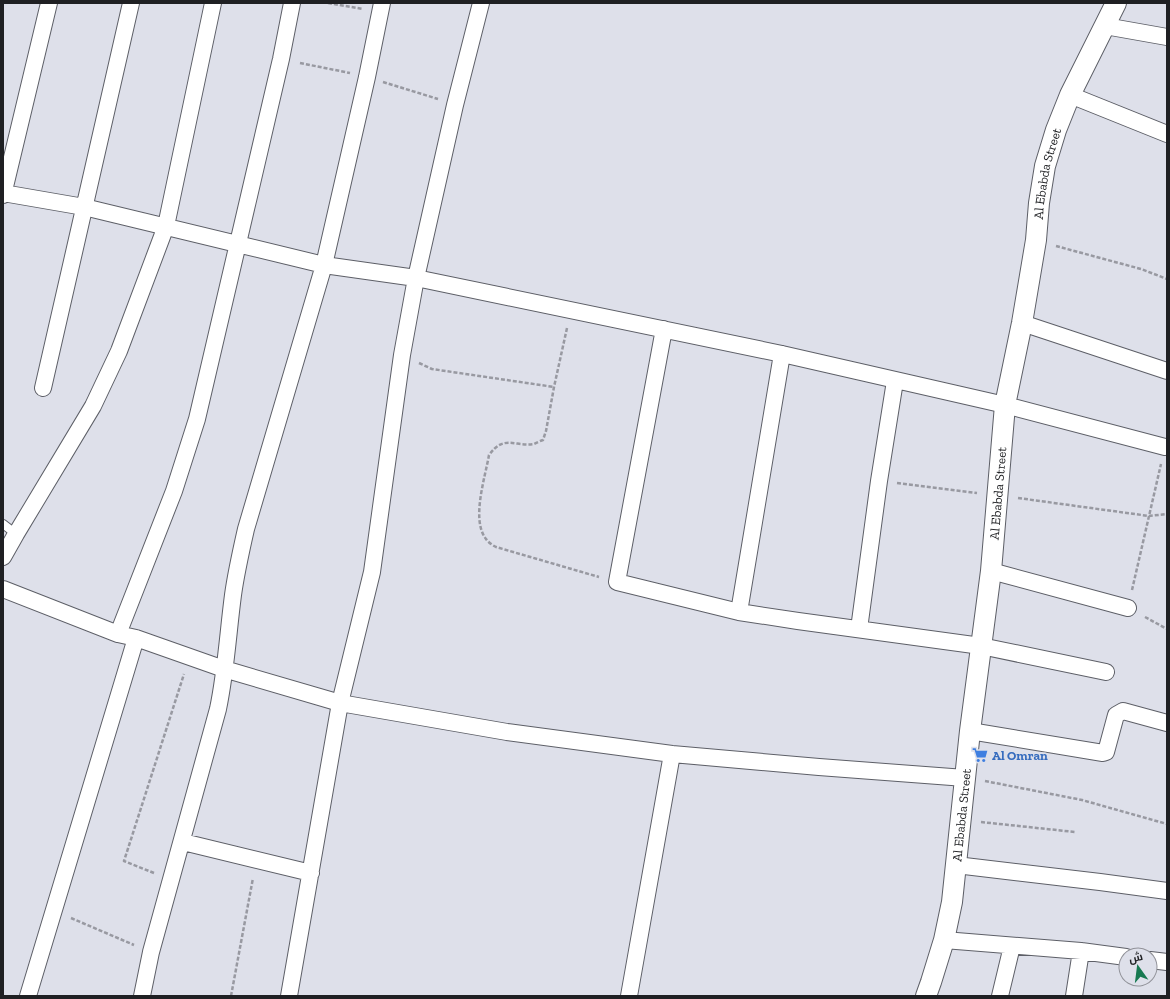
<svg xmlns="http://www.w3.org/2000/svg" width="1170" height="999" font-family="'Zilla Slab',Cairo,serif">
<style>
.lines{fill:none;stroke-linecap:round;stroke-linejoin:round}
.service-casing{stroke:#5d5f67;stroke-width:10}
.minor-casing{stroke:#5d5f67;stroke-width:18}
.tertiary-casing{stroke:#5d5f67;stroke-width:22}
.path{stroke:#9899a1;stroke-width:2.5;stroke-dasharray:4 2;stroke-linecap:butt}
.service{stroke:#fff;stroke-width:8}
.minor{stroke:#fff;stroke-width:16}
.tertiary{stroke:#fff;stroke-width:20}
.labels{text-anchor:middle;stroke-width:3;stroke-linejoin:round;paint-order:stroke}
.street-label{font-size:13px;fill:#1f2023;stroke:#dee0ea}
.shop-label{font-size:13px;font-weight:bold;fill:#366cbe;stroke:#dee0ea;text-anchor:start}
</style>
<rect width="100%" height="100%" fill="#dee0ea"/>
<g class="lines">
<defs>
<path id="service" d="M3 524 16 534"/>
<path id="minor" d="M1105 26 1167 37
M1070 95 1167 134
M3 193 84 207 324 265 416 278 782 354 1005 405 1165 447
M3 195 49 3
M1022 323 1167 371
M664 329 617 582 739 612 798 621 981 646 1106 672
M43 388 131 3
M3 557 16 534 93 406 119 351 166 226 213 3
M991 571 1128 608
M3 589 118 634 136 638 224 669 340 703 507 732 672 754 819 767 965 778
M739 612 782 354
M859 629 879 481 895 381
M118 634 174 491 197 419 281 59 292 3
M970 731 1103 753 1106 752 1116 715 1123 711 1167 723
M183 842 311 873
M956 865 1100 882 1167 891
M944 940 1081 951 1126 957
M1150 960 1167 962
M28 996 136 638
M142 996 151 952 218 709C226 671 228 633 233 595 236 573 241 551 246 529L324 265 367 77 382 3
M289 996 340 703 372 572 402 355 416 278 455 105 481 3
M629 996 672 754
M1000 996 1012 946
M1074 996 1081 951"/>
<g id="tertiary">
<path id="s1" d="M926 996 931 982 944 940 952 902 970 731 991 571 1005 405 1022 323 1036 240 1039 203 1045 166 1056 130 1070 95 1116 3"/>
</g>
</defs>
<use href="#service" class="service-casing"/>
<use href="#minor" class="minor-casing"/>
<use href="#tertiary" class="tertiary-casing"/>
<path class="path" d="M328 3 363 9
M300 63 350 73
M383 82 438 99
M1056 246 1141 269 1167 279
M567 328 554 387 546 431 543 440C540 441 536 443 534 444 515 447 504 434 489 455 485 478 471 520 486 539 488 542 492 545 496 547L599 577
M419 363 432 369 554 387
M897 483 977 493
M1018 498 1149 516 1167 514
M1132 590 1161 464
M1145 617 1167 629
M985 781 1082 800 1167 824
M981 822 1075 832
M154 873 124 861 184 674
M71 918 134 945
M231 996 253 878"/>
<use href="#service" class="service"/>
<use href="#minor" class="minor"/>
<use href="#tertiary" class="tertiary"/>
</g>
<defs>
<symbol id="supermarket-bare" viewBox="-9 -9 18 18"><path d="M-6-5.5h2.5l.6 2H6L4.5 2H-2.5L-4.4-4H-6ZM-1.5 3.2a1.3 1.3 0 1 0 .1 0ZM3 3.2a1.3 1.3 0 1 0 .1 0Z" fill="#3f7fe0" stroke="#dee0ea" stroke-width="2.5" paint-order="stroke"/></symbol>
</defs>
<g fill-rule="evenodd">
<use href="#supermarket-bare" x="969" y="744" width="22" height="22"/>
</g>
<g class="labels">
<g class="street-label">
<text dy="5" stroke="none"><textPath href="#s1" startOffset="833">Al Ebabda Street</textPath></text>
<text dy="5" stroke="none"><textPath href="#s1" startOffset="509">Al Ebabda Street</textPath></text>
<text dy="5" stroke="none"><textPath href="#s1" startOffset="185">Al Ebabda Street</textPath></text>
</g>
<g class="shop-label">
<text x="992" y="760">Al Omran</text>
</g>
</g>
<rect width="1170" height="999" fill="none" stroke="#1f2023" stroke-width="8"/>
<g transform="translate(1138 967) rotate(346)"><circle r="19" fill="#dee0ea" stroke="#92939a"/>
<path d="M0-3L7 15L0 10L-7 15Z" fill="#177951"/>
<text y="-6" font-size="11" font-weight="bold" text-anchor="middle" fill="#1f2023">ش</text>
</g>
</svg>
